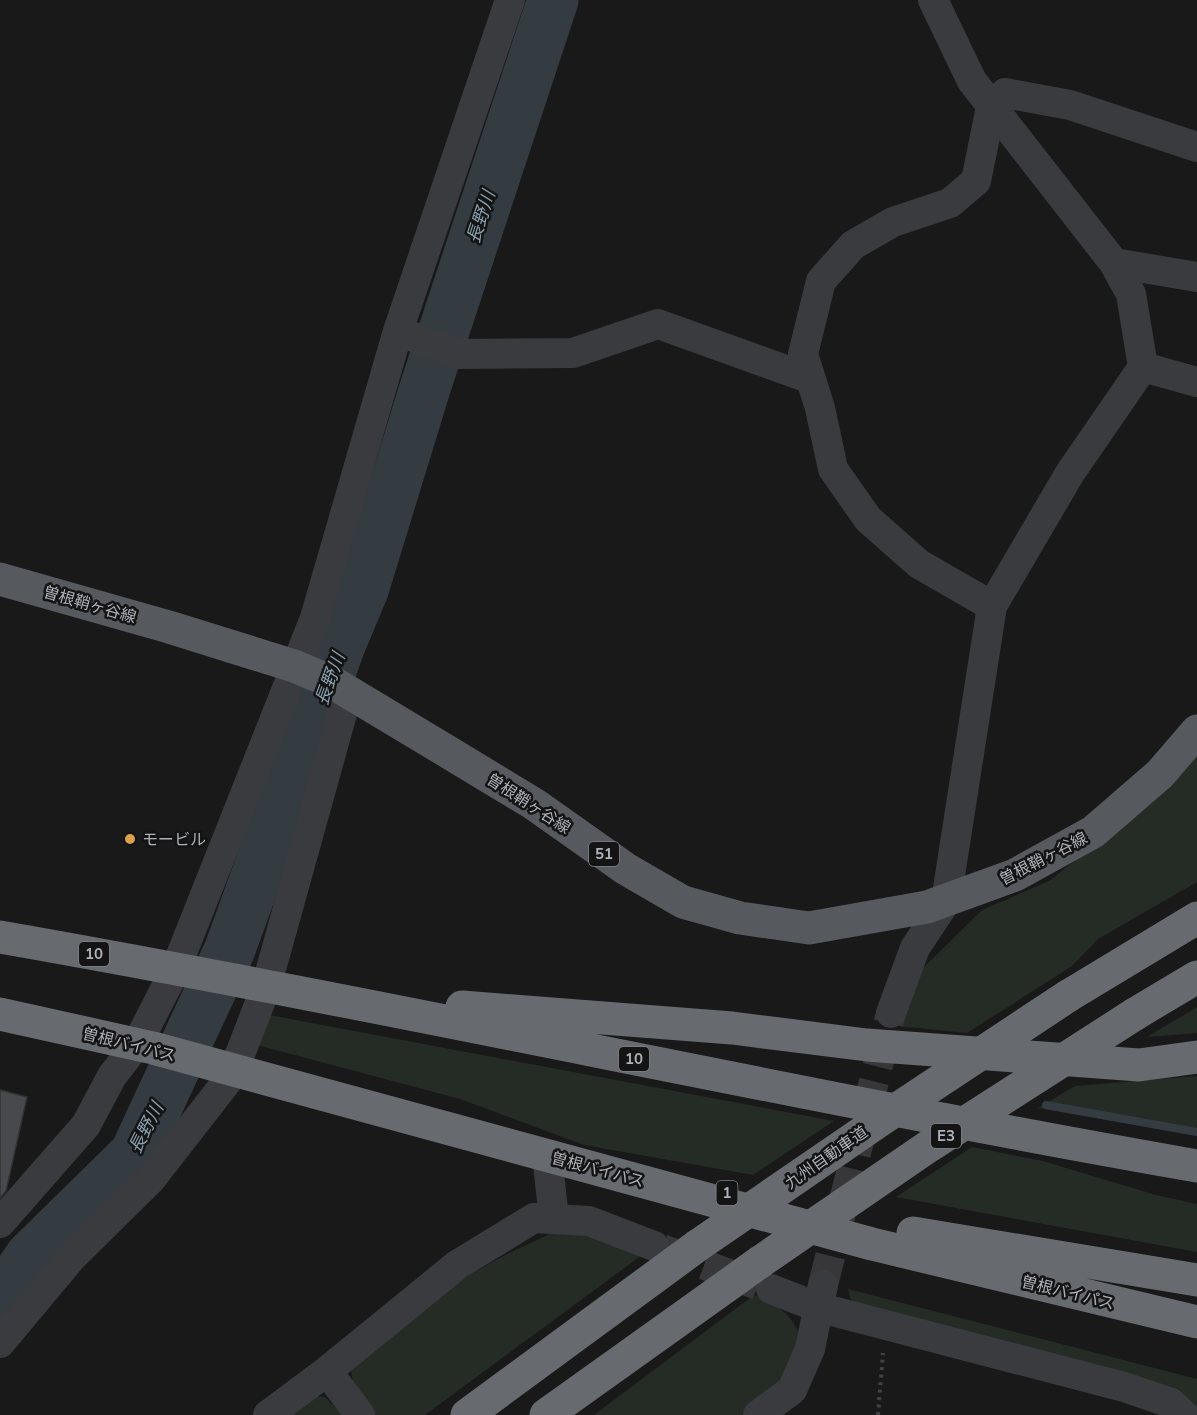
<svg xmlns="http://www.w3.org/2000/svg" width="1197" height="1415" font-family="'Nunito Sans','Noto Sans JP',sans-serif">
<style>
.green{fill:#252c25}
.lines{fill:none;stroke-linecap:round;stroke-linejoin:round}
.stream{stroke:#343c42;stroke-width:8}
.river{stroke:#343c42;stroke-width:51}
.building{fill:#48494c;stroke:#333336;stroke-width:1.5}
.minor-tunnel{stroke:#37373a;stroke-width:30;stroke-dasharray:30 15;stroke-linecap:butt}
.path{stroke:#404246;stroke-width:4;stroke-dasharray:3 4.5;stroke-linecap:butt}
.minor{stroke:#3a3b3f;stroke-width:30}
.major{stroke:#56595d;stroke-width:33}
.highway{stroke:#676a6f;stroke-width:33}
.highway-bridge{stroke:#676a6f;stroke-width:33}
.poi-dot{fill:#dca14f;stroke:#141415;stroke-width:2}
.labels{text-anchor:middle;stroke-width:5;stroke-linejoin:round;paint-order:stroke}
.shield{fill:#141415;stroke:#7f8287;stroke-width:1.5}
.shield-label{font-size:15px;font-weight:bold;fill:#adb1b8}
.street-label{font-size:16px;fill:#adb1b8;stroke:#141415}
.poi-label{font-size:16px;fill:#adb1b8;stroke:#141415;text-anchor:start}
.water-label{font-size:18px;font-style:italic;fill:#88a0af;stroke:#141415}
</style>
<rect width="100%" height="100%" fill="#19191a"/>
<path class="green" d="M1197 741V882L1098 939 1072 966 967 1033 898 1026 907 990 920 971 982 910 1049 881 1091 848Z
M1197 1007V1033L1147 1037Z
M264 1014 834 1121 753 1175 584 1145 460 1099 257 1045Z
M1197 1076V1136L1038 1108 1075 1086Z
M972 1147 1043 1161 1156 1195 1197 1204V1252L896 1197Z
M563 1228 642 1255 425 1415H348L353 1384 351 1370 457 1282 507 1254Z
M848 1289 1197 1379V1409L865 1310 851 1300Z
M754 1295C785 1307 805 1326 802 1362L746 1415H594Z
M315 1396 325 1397 343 1415H283Z"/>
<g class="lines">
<path class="stream" d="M1046 1105 1197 1132"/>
<path class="river" d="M0 1301 30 1257 135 1154 230 949 340 645 363 590 425 388 553 0"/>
</g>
<path class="building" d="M0 1090 27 1097 6 1191 0 1198Z"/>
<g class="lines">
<path class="minor-tunnel" d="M662 1249 758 1285
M823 1285 891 1013"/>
<path class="path" d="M878 1415 883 1353"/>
<path class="minor" d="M1114 263 1197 277
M398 331 458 354 573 353 658 324 811 379
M1143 367 1197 382
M992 606 919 564 868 519 833 469 820 408 803 354 821 281 853 245 893 222 950 203 976 181 991 107 1005 93 1070 105 1197 147
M891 1013 915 948 946 901 992 606 1070 473 1143 367 1131 294 1114 263 972 81 933 0
M547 1155 554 1219
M0 1223 86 1125 112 1076 137 1044 176 968 315 618 398 331 510 0
M771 1289 817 1307 1124 1387 1171 1403 1184 1415
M0 1343 72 1257 151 1179 232 1075 266 987 348 692
M327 1371 360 1415
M268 1415 327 1371 457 1265 534 1218 589 1221 654 1246
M758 1415 792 1390 810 1349 823 1285"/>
<path class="major" d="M0 579 169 627 294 666 330 681 453 755 534 804 626 869 683 902 740 918 809 928 927 907 1015 875 1093 832 1160 774 1197 731"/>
<path class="highway" d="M0 937C400 1007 797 1096 1197 1166
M1068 996 1197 918
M462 1007 732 1028 867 1045 1139 1065 1197 1057
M0 1014 153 1048 872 1244 1197 1322
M1135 1014 1197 977
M913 1233 1197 1280
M467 1415 697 1246
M546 1415 760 1262"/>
<path class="highway-bridge" d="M697 1246 882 1119 1068 996
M760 1262 929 1146 1135 1014"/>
</g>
<circle class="poi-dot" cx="130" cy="839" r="6"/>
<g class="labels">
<g class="shield">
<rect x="589" y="842" width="30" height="24" rx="4.5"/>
<rect x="79" y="942" width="30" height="24" rx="4.5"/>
<rect x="619" y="1047" width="30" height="24" rx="4.5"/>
<rect x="931" y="1124" width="30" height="24" rx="4.5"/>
<rect x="716.5" y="1181" width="21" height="24" rx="4.5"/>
</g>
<g class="shield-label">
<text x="604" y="859">51</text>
<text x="94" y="959">10</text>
<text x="634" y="1064">10</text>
<text x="946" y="1141">E3</text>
<text x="727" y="1198">1</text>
</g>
<g class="street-label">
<text transform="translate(90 604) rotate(16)" y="6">曽根鞘ヶ谷線</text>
<text transform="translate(529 803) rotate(33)" y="6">曽根鞘ヶ谷線</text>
<text transform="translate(1043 858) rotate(-27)" y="6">曽根鞘ヶ谷線</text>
<text transform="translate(129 1044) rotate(14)" y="6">曽根バイパス</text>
<text transform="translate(826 1157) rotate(-35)" y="6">九州自動車道</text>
<text transform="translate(598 1169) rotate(15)" y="6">曽根バイパス</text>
<text transform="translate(1068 1292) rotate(14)" y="6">曽根バイパス</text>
</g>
<g class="poi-label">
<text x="142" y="845">モービル</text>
</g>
<g class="water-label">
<text transform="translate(481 217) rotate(-72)" y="6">長野川</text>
<text transform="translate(330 679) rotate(-70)" y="6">長野川</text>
<text transform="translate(146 1128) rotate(-63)" y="6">長野川</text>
</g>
</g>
</svg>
